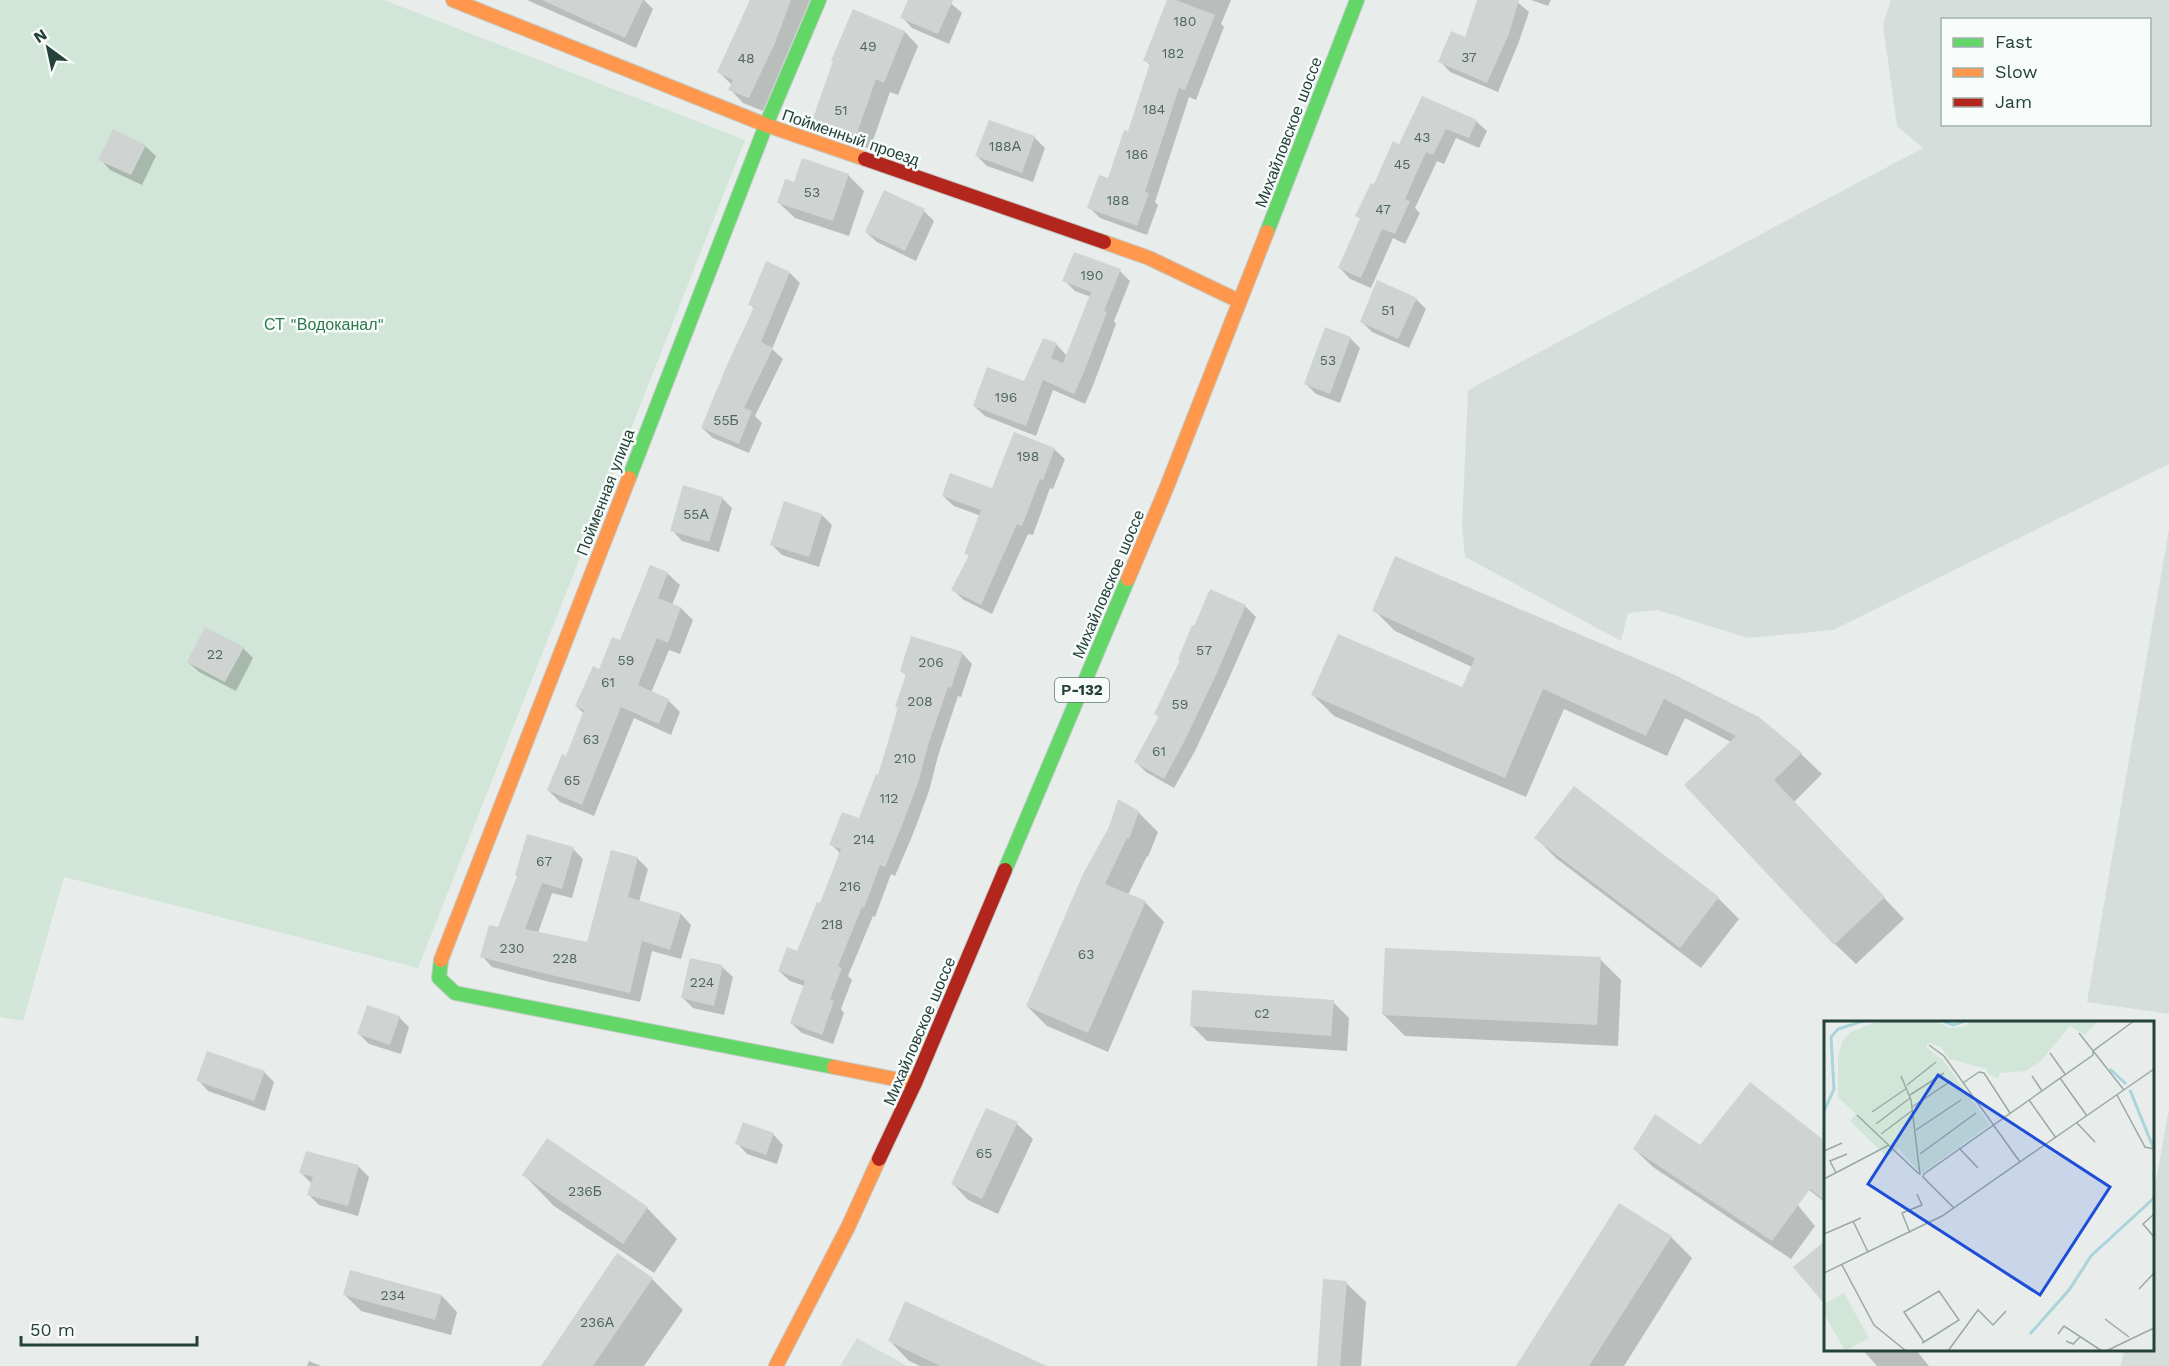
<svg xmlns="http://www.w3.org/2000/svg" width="2169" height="1366" font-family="'Work Sans',sans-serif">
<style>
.built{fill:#d6dedb;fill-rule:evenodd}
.green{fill:#d1e6d8}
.shadow{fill:#0003}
.building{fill:#cfd4d2}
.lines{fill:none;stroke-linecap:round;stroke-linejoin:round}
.fast-casing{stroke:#c3cbc8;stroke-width:16}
.slow-casing{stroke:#c3cbc8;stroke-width:16}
.jam-casing{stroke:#c3cbc8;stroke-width:16}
.fast{stroke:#63d668;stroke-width:14}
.slow{stroke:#ff974d;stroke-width:14}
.jam{stroke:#b3261e;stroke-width:14}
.labels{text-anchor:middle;stroke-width:5;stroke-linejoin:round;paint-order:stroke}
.number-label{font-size:14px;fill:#506761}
.shield{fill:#f7fbf9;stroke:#637a73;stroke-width:1.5}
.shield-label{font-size:15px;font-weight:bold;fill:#24423a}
.street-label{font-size:16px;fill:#24423a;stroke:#f7fbf9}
.park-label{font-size:16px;fill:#2d7a4b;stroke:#f7fbf9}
.inset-river{fill:none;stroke:#a9d4db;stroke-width:3}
.inset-road{fill:none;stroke:#9aa9a4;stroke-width:1.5}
.view{fill:#1d4ed8;fill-opacity:0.15;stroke:#1d4ed8;stroke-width:3}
.inset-edge{fill:none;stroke:#24423a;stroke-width:3}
</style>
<rect width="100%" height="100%" fill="#e8edeb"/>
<path class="built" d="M1891 0H2169V464L1833 630 1748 638 1657 610 1628 613 1621 641 1465 557 1462 526 1468 390 1923 148 1897 126 1883 25ZM1942 20H2150V124H1942Z
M2169 529V1014L2087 1002Z
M2169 1108V1366H2121L2124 1350H2152L2153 1197Z
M857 1338 907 1366H840Z"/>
<path class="green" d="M0 0H384L745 140 418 968 64 877 23 1021 0 1017Z"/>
<path class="shadow" d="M527 0H644L653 9 636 48Z
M750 0H810L763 111 743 103 730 89 732 85 719 72Z
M910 0H947L962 13 949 44 912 28 902 17Z
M1168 0H1231L1221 24 1224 27 1196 100 1189 97 1155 202 1158 205 1147 235 1100 218 1089 207 1109 180 1129 133 1151 66 1145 60Z
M1478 0H1515L1529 12 1518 44 1498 92 1450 72 1440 61 1466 39Z
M1531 0H1551L1548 6Z
M905 32 918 46 898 95 890 92 870 149 828 135 814 121Z
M1422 98 1476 121 1487 131 1479 148 1456 138 1444 164 1437 161 1415 208 1420 213 1405 244 1393 238 1371 288 1350 279 1340 268 1361 219 1357 216 1400 146Z
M989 122 1035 138 1045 148 1033 182 987 166 977 156Z
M145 146 156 156 142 185 110 170 100 159Z
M848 175 864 191 849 236 795 218 779 203Z
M924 211 934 221 916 261 877 242 866 232Z
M1120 271 1130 281 1114 321 1116 324 1094 383 1085 404 1053 390 1036 436 985 416 974 406 1024 383 1056 344 1067 356 1091 297 1075 291 1064 280Z
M790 273 800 283 772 349 783 359 755 416 762 423 749 453 713 438 702 428 755 310 750 304Z
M1416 299 1426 309 1409 348 1372 332 1361 321Z
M1350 338 1360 348 1340 403 1316 394 1306 384Z
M1054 449 1065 459 1053 489 1050 488 1033 535 1028 534 992 614 964 600 953 590 970 557 966 553 981 516 954 506 943 496 993 490Z
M722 498 732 508 719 552 682 541 672 530Z
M822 515 832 525 819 567 782 555 772 545Z
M667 573 680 585 672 605 681 608 693 620 680 654 669 650 651 693 668 700 680 712 671 735 634 718 594 816 560 802 548 790 566 758 584 714 576 706Z
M1245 606 1256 617 1226 685 1195 751 1174 788 1146 772 1136 762 1160 718 1156 714Z
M1374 610 1758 719 1801 754 1822 774 1794 802 1904 919 1856 964 1835 944 1731 742 1685 718 1667 756 1564 709 1526 797 1334 716 1313 695 1463 689 1472 667 1395 631Z
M243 648 253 658 236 691 199 672 188 662Z
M962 653 972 664 961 697 958 696 938 756 929 791 913 834 895 876 891 874 875 917 873 916 848 976 852 980 841 1009 844 1013 833 1044 802 1033 791 1023 804 986 790 981 779 971 798 953 821 905 841 854 831 844 860 820 879 777 907 676 901 671Z
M1575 788 1718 898 1739 919 1701 968 1557 859 1536 838Z
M1138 812 1158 832 1148 857 1147 856 1128 895 1145 902 1164 922 1108 1052 1047 1026 1027 1006Z
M573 849 583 859 572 898 552 893 538 933 588 944 637 858 648 869 639 902 681 914 691 925 681 959 652 951 640 1002 550 982 492 967 482 956 499 929Z
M1600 959 1621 980 1618 1046 1405 1036 1384 1015Z
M722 967 733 977 724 1015 693 1008 683 998Z
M1333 1002 1349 1018 1347 1051 1207 1041 1191 1025Z
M399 1017 409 1027 401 1054 369 1044 359 1034Z
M264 1072 274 1082 265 1111 208 1091 198 1080Z
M1017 1124 1033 1139 998 1214 968 1200 953 1184Z
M773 1134 783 1145 777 1164 747 1154 737 1143Z
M1826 1144V1203L1781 1168 1774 1176 1815 1226 1791 1259 1653 1167 1634 1149Z
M307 1152 359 1167 369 1177 358 1216 319 1205 309 1195 312 1184 301 1173Z
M524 1175 647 1208 677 1239 654 1273 554 1206Z
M1671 1237 1692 1258 1624 1366H1518Z
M652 1279 683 1310 644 1366H543Z
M1346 1283 1366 1302 1361 1366H1319Z
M345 1295 442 1296 457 1312 451 1335 361 1311Z
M890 1341 1032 1366H920L909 1361Z
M1863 1350H1916L1929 1366H1877Z
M309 1361 321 1366H307Z"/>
<path class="building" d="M542 0H643L625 38Z
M750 0H791L775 43 749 98 728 90 733 80 717 72Z
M908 0H953L938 34 900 18Z
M1167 0H1176L1215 15 1185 90 1179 88 1145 192 1149 193 1137 226 1087 208 1099 175 1108 178 1124 130 1128 131 1150 63 1143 61Z
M1477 0H1519L1509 34 1487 83 1438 62 1451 31 1465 37Z
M853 9 905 31 884 83 876 79 856 136 812 121 833 61H831Z
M1422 96 1477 120 1469 138 1446 129 1433 155 1426 152 1405 199 1410 201 1395 234 1382 229 1361 278 1338 268 1360 218 1355 216 1371 183 1374 184 1393 141 1399 144Z
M989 120 1035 136 1022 173 975 156Z
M113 129 146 145 131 175 98 160Z
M802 158 849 174 833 221 777 203 785 179 794 182Z
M884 190 925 209 905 251 865 232Z
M1074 252 1121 269 1104 311 1107 312 1084 372 1074 394 1043 380 1026 426 973 406 987 367 1024 381 1043 338 1057 343 1051 358 1063 363 1091 292 1062 281Z
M766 261 790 272 761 342 773 348 744 408 752 411 739 444 701 428 727 365 754 307 748 305Z
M1377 280 1417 298 1398 339 1360 322Z
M1325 327 1351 337 1330 394 1304 384Z
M1014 432 1055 448 1043 480 1040 479 1022 526 1017 524 981 605 951 590 969 555 964 554 981 510 942 496 950 473 992 488Z
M683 485 723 497 709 542 670 531Z
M784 501 822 514 809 557 770 545Z
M1395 556 1675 675 1759 717 1802 753 1774 780 1885 897 1834 945 1684 785 1736 736 1664 699 1646 736 1543 689 1505 778 1311 695 1338 634 1462 687 1475 658 1372 611Z
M650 565 668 572 658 598 681 607 668 643 657 638 638 685 669 699 659 724 621 707 582 805 547 790 562 754 566 756 584 710 575 706 593 666 599 669 612 637 620 640Z
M1210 589 1246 605 1216 675 1185 740 1164 779 1134 762 1159 716 1154 714 1180 660 1178 659 1192 625 1194 626Z
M205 627 244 647 225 682 187 662Z
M911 636 963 652 951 688 948 687 928 745 919 780 903 823 885 867 880 865 864 908 862 907 838 966 842 968 830 999 834 1001 822 1035 790 1023 805 981 778 971 787 947 797 951 817 902 820 903 841 849 829 845 842 812 859 818 876 774 878 775 898 708 895 707 906 674 900 671Z
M1574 786 1719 897 1680 948 1534 838Z
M1118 799 1139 811 1129 839 1127 838 1105 884 1146 901 1088 1033 1026 1006 1083 874 1109 827Z
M527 834 574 847 562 889 542 883 525 929 587 942 611 850 638 857 628 897 681 913 670 950 642 941 630 993 538 972 480 957 489 925 498 927 517 876 515 875Z
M1385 948 1601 957 1597 1025 1382 1015Z
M690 958 723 965 714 1006 681 998Z
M1192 990 1334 1000 1331 1036 1190 1026Z
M367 1005 400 1016 390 1045 357 1034Z
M207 1051 265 1071 254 1101 196 1081Z
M1750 1082 1826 1142V1201L1810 1189 1772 1241 1633 1149 1655 1114 1700 1145Z
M986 1108 1018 1122 982 1199 951 1184Z
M743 1122 774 1133 766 1155 735 1144Z
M547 1138 648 1207 623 1244 522 1175Z
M306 1151 359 1165 348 1206 307 1195 313 1177 299 1173Z
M1619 1203 1672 1236 1589 1366H1516Z
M1826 1240V1306L1793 1267Z
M617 1253 653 1278 593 1366H541Z
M350 1270 442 1295 435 1320 343 1295Z
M1323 1279 1347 1281 1340 1366H1317Z
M905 1301 1047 1366H940L888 1341Z"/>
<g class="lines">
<defs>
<path id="fast" d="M1267 232 1357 0
M629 478 766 125 819 0
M1005 870 1128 579
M441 960 439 978 455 993 834 1067"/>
<path id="slow" d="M453 0 766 125 865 159
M1104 242 1149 258 1239 301
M1128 579 1166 489 1267 232
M441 960 629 478
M834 1067 915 1083
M776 1366 848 1227 879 1159"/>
<path id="jam" d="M865 159 1104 242
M879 1159 915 1083 1005 870"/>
</defs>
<use href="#fast" class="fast-casing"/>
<use href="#slow" class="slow-casing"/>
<use href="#jam" class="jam-casing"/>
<use href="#fast" class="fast"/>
<use href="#slow" class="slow"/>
<use href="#jam" class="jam"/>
</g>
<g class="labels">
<g class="number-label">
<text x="1185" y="26">180</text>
<text x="868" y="51">49</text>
<text x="1173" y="58">182</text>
<text x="1469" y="62">37</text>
<text x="746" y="63">48</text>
<text x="1154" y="114">184</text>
<text x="841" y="115">51</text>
<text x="1422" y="142">43</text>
<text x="1005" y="151">188А</text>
<text x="1137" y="159">186</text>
<text x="1402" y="169">45</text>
<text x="812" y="197">53</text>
<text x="1118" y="205">188</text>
<text x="1383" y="214">47</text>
<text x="1092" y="280">190</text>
<text x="1388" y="315">51</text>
<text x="1328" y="365">53</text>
<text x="1006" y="402">196</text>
<text x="726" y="425">55Б</text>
<text x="1028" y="461">198</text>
<text x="696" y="519">55А</text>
<text x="1204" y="655">57</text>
<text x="215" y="659">22</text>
<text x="626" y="665">59</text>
<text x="931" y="667">206</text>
<text x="608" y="687">61</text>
<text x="920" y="706">208</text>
<text x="1180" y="709">59</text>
<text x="591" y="744">63</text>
<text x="1159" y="756">61</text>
<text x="905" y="763">210</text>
<text x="572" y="785">65</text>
<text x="889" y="803">112</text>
<text x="864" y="844">214</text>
<text x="544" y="866">67</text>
<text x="850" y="891">216</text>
<text x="832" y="929">218</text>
<text x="512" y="953">230</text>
<text x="1086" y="959">63</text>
<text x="565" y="963">228</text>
<text x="702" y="987">224</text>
<text x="1262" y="1018">с2</text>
<text x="984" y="1158">65</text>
<text x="585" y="1196">236Б</text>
<text x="393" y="1300">234</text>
<text x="597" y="1327">236А</text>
</g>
<rect class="shield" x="1055" y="678" width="54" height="24" rx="4.5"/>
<g class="shield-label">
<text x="1082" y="695">Р-132</text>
</g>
<g class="street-label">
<text transform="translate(1288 132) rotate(-69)" y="6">Михайловское шоссе</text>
<text transform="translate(851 137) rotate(19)" y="6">Пойменный проезд</text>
<text transform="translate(605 492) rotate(-69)" y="6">Пойменная улица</text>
<text transform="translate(1108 584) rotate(-67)" y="6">Михайловское шоссе</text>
<text transform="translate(919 1031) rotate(-67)" y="6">Михайловское шоссе</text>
</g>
<g class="park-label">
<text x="324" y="330">СТ "Водоканал"</text>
</g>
</g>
<g transform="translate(1824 1021)">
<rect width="330" height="330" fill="#e8edeb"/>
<path d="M55 0H112L126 7 139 6 147 0H274L261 14 246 5 216 41 202 50 176 52 174 58 163 52V48L125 38 117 26 104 22 102 26 119 39 166 104 97 153 74 127 63 136 26 100 32 93 14 76V35L19 19 27 11ZM20 272 45 317 21 330 0 293V283Z" fill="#d1e6d8"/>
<path class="inset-river" d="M119 0 129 4 141 0M286 48 302 63M306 69 329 126M0 90 10 68 7 16 14 8 39 0M206 313 245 269 267 235 330 177"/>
<path class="inset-road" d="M255 12 300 69M105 24 120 35 196 141M226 32 241 53M77 55 87 79 96 154M208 55 218 70M236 57 263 95M139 62 155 51 160 52 186 92M83 64 112 41M86 74 120 52M293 74 321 126 330 128M205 79 232 117M88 86 127 60M48 91 83 67M33 94 95 153M253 102 271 121M52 103 86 77M92 109 137 79M57 113 89 89M135 127 154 147M0 130 18 122M96 133 152 92M12 152 6 140 23 133M0 158 65 124M130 187 99 156 100 153 269 34V30L310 0M330 193 319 203 330 216M29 200 44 231M86 212 78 192 98 184 93 173M0 213 37 197M18 244 50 304 82 330M0 252 118 195 330 48M315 268 330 252M281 298 305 316M234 313 240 305 278 330M242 320 249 323 257 315M98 322 100 321 135 299 115 270 80 291 100 321M124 330 154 289 169 304 182 290M282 330 330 307"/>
<path class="view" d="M114 54 286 166 216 274 44 163Z"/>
<rect width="330" height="330" class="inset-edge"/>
</g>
<rect x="1941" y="18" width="210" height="108" fill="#f7fbf9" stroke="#a3b1ad" stroke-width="1.5"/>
<rect x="1953" y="38" width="30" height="9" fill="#63d668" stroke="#a3b1ad" stroke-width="1.5"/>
<text x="1995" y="48" font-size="18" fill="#24423a">Fast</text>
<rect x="1953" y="68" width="30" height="9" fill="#ff974d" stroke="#a3b1ad" stroke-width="1.5"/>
<text x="1995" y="78" font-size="18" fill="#24423a">Slow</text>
<rect x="1953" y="98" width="30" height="9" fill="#b3261e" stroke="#a3b1ad" stroke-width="1.5"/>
<text x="1995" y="108" font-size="18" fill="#24423a">Jam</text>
<g transform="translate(48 48) rotate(327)" stroke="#f7fbf9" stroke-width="4.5" paint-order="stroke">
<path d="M0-4.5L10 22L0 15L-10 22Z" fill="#24423a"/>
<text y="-9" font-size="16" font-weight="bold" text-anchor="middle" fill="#24423a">N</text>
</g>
<path d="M21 1336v9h176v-9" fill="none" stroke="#24423a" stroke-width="3"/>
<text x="30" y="1336" font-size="18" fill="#24423a" stroke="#f7fbf9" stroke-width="4.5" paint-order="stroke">50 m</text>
</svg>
